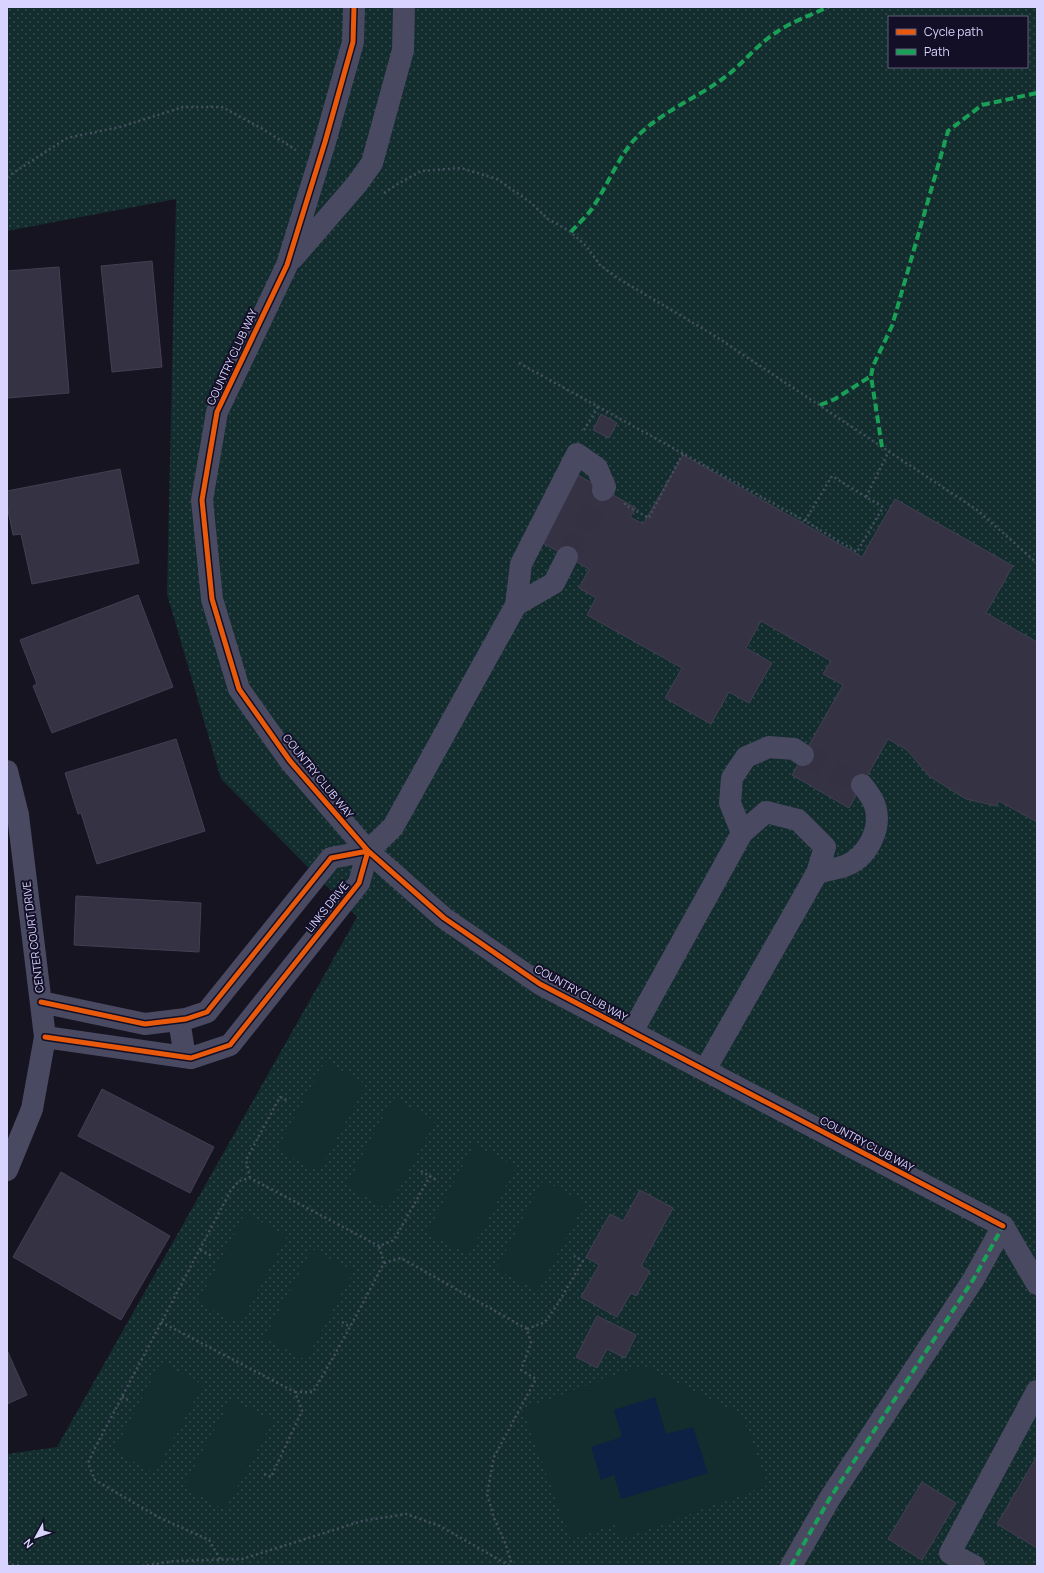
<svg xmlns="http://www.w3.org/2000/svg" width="1044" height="1573" font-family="Manrope,sans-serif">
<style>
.grass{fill:url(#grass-dots);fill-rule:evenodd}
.garden{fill:#132c2d}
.water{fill:#0d2144}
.building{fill:#343243;stroke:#433f54}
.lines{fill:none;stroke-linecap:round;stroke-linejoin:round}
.minor-tunnel{stroke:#333142;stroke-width:22;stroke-dasharray:22 11;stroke-linecap:butt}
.path{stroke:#44505f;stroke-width:2.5;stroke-dasharray:2 3;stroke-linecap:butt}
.minor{stroke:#4a4962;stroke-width:22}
.quiet{stroke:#1a9f57;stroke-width:4;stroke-dasharray:8 4;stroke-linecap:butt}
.cycleway-casing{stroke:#130f26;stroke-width:8}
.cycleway{stroke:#e8590c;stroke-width:5}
.labels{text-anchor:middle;stroke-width:4;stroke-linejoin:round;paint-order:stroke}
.street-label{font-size:11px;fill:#d9d4ff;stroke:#130f26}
</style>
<defs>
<pattern id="grass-dots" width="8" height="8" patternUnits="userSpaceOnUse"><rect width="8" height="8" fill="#132c2d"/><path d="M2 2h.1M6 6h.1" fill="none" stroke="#354a4c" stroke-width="1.8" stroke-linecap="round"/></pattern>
</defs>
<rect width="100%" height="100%" fill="#161421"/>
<path class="grass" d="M7 7H1037V1566H7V1454L57 1447 357 917 221 779 167 594 176 199 7 231ZM889 17H1027V67H889Z"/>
<path class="garden" d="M325 1061 366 1084 319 1172 277 1149Z
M393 1098 435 1121 388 1209 346 1186Z
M474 1144 516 1167 469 1255 427 1233Z
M543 1180 585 1203 538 1291 496 1269Z
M245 1213 287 1236 240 1324 198 1302Z
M312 1249 354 1271 306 1360 264 1338Z
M161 1362 203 1385 155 1473 114 1451Z
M643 1365 742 1415 768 1485 620 1540 614 1524 571 1540 522 1409Z
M231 1399 273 1421 225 1510 183 1487Z"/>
<path class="water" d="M655 1397 666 1434 693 1427 708 1473 621 1499 614 1475 601 1480 591 1447 622 1437 614 1410Z"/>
<path class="building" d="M152 261 162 367 112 372 101 266Z
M59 267 69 393 7 398V271Z
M601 414 617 423 609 438 593 430Z
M683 455 862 557 895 499 1013 566 986 613 1037 642V822L999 801 996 806 966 799 929 776 907 750 888 739 849 808 792 775 843 685 823 674 831 661 761 621 746 648 772 663 749 703 729 692 711 724 665 698 682 668 587 615 596 598 579 588 589 569 541 542 578 475 636 508 630 517 643 524Z
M120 469 139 563 32 584 21 534 13 535 7 505V491Z
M138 595 173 687 52 733 33 686 37 684 20 640Z
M176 739 205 831 97 864 81 813 78 814 65 773Z
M76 896 201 903 199 952 74 945Z
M102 1089 214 1147 190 1193 78 1136Z
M61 1172 170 1236 121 1320 13 1257Z
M640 1190 673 1208 641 1266 650 1271 636 1296 631 1293 617 1317 581 1297 599 1265 586 1257 610 1214 623 1221Z
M597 1316 636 1335 625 1358 607 1349 597 1368 576 1357Z
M7 1350 27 1395 7 1404Z
M1037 1456V1548L997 1524Z
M922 1482 956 1503 922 1560 888 1539Z"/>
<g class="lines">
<path class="minor-tunnel" d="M567 557 603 490
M803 755 862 785"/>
<path class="path" d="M7 177 67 138 120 127 183 107H222L261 128 296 150
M384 193 396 185 421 171 461 168 497 179 530 202 548 219 571 232 587 247 600 265 619 279 712 334 977 510 1037 563
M519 363 805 521
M584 430 598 407
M866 497 832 476 805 521 857 552 883 507 866 497 889 451
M625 503V505L649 518 683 453
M421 1171 438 1181
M250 1178 246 1160 280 1097 288 1101
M200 1250 212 1256
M384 1263 401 1258 527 1329 531 1343 521 1370 536 1379 494 1457 487 1494 494 1518 506 1545 512 1566
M161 1322 295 1392 302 1411 271 1477 264 1474
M342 1322 350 1327
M527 1329 545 1322 557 1305 583 1261 574 1256
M295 1392H313C338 1350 361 1307 384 1263L379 1246
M122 1397 128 1400
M220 1559 209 1540 158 1517 95 1480 88 1463 94 1450 231 1190 239 1181 250 1178 379 1246 394 1240 430 1176
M7 1564 22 1566
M142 1566 174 1561 242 1559 362 1521 406 1514 440 1526 510 1566"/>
<path class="minor" d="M354 7 353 42 325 142 287 265 217 412 202 500 212 599 239 689 290 761 368 851 444 918 540 984 1003 1226
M293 258 357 184 372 163 403 50 404 7
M567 557 554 583 516 605 521 564 577 454 597 468 605 487 603 490
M7 771 18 815 45 1037 32 1109 7 1170
M742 833 730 803 732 778 746 757 769 747 794 749 803 755
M368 851 393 827 516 605
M41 1002 145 1024 186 1019 207 1012 331 858 368 851
M179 1020 185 1057
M632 1032 742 833 766 812 798 820 825 847 817 873
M45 1037 191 1058 230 1045 359 883 368 851
M705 1070 817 873C827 870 838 869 847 865 868 856 882 828 875 806 873 799 867 791 862 785
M1003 1226 1037 1284
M791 1566 830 1498 973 1280 1003 1226
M974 1566 950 1553 1037 1391"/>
<path class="quiet" d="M571 232C577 225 585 218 591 210 607 187 616 161 634 140 657 114 693 100 721 80 740 67 753 49 771 36 788 23 809 16 828 7
M820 405 835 399 871 376
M882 447 871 376 873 366 892 326 948 131 982 105 1037 93
M791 1566 830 1498 973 1280 1003 1226"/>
<defs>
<path id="cycleway" d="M354 7 353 42 325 142 287 265 217 412 202 500 212 599 239 689 290 761 368 851 444 918 540 984 1003 1226
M41 1002 145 1024 186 1019 207 1012 331 858 368 851 359 883 230 1045 191 1058 45 1037"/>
</defs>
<use href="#cycleway" class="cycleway-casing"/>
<use href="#cycleway" class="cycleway"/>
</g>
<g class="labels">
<g class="street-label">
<text transform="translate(232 357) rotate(-65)" y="4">COUNTRY CLUB WAY</text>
<text transform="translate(318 776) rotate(51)" y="4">COUNTRY CLUB WAY</text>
<text transform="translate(327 907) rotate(-51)" y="4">LINKS DRIVE</text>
<text transform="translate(33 937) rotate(-97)" y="4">CENTER COURT DRIVE</text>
<text transform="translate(581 993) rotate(29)" y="4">COUNTRY CLUB WAY</text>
<text transform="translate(867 1144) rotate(28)" y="4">COUNTRY CLUB WAY</text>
</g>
</g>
<rect width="1044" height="1573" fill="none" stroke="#d9d4ff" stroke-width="16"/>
<rect x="888" y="16" width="140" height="52" fill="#130f26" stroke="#625e7d"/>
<rect x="896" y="29" width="20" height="6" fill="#e8590c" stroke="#625e7d"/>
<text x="924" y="36" font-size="12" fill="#d9d4ff">Cycle path</text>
<rect x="896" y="49" width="20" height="6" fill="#1a9f57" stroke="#625e7d"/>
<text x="924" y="56" font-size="12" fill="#d9d4ff">Path</text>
<g transform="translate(36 1537) rotate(230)" stroke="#130f26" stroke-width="3" paint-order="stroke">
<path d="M0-3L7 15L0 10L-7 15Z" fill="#d9d4ff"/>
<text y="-6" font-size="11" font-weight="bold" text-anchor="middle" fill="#d9d4ff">N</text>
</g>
</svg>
